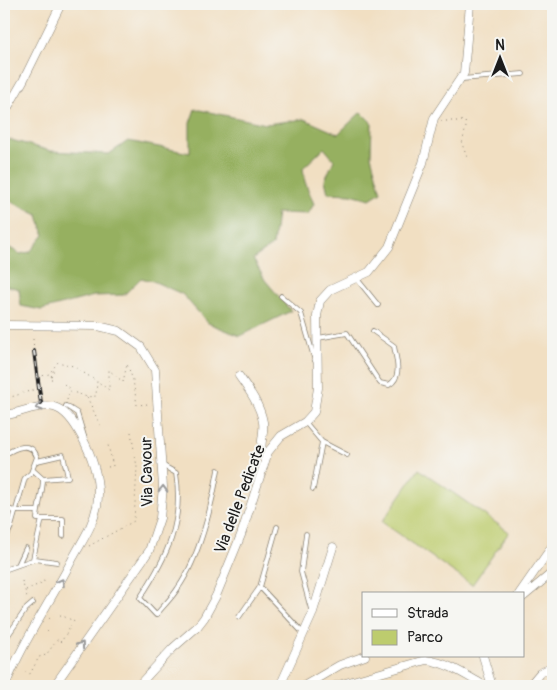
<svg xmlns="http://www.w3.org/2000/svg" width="557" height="690" font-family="Pangolin,sans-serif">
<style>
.green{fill:#bdcc6e;stroke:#6c7445}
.forest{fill:#96b061;stroke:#59663e}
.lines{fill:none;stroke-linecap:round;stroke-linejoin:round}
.service-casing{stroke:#867e6f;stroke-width:5.5}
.minor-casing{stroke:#867e6f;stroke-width:9}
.path{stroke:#867e6f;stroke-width:1;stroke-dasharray:1 4;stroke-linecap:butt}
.service{stroke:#fff;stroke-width:4}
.minor{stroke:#fff;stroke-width:8}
.rail-casing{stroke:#1c1c1c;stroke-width:4}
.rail{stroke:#f6f6f2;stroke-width:2;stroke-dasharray:5.5;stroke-linecap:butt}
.oneway{stroke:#999}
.labels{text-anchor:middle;stroke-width:4;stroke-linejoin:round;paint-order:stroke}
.street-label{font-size:16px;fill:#1c1c1c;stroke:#f6f6f2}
</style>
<rect width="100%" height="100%" fill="#f6f6f2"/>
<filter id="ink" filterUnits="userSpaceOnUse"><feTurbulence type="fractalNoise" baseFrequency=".02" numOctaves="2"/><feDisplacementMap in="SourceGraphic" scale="10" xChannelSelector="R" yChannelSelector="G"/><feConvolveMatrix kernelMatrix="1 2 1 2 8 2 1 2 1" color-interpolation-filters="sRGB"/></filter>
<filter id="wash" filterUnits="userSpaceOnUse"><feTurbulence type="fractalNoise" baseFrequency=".0096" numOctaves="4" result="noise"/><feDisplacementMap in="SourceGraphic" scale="20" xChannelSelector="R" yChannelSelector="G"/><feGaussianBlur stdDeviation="1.12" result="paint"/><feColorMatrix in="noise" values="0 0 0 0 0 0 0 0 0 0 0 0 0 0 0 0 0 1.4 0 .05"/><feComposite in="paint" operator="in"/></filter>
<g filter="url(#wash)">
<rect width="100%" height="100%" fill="#f1dfc2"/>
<path class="green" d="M419 469 509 532 472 585 382 522Z"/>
<path class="forest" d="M195 109 266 124 304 119 338 134 361 112 372 123 371 156 381 192 370 199 351 194 328 193 325 180 334 160 324 148 303 168 305 182 314 204 308 214 277 213 273 245 253 259 265 280 291 311 240 336 208 323 182 294 153 281 141 278 124 295 94 296 41 310 21 306 19 289 4 285V240L5 245 20 254 30 252 44 235 38 215 4 198V138L51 151 109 154 128 141 190 153V123Z"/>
</g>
<g filter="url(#ink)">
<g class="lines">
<defs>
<path id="service" d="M462 79 523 74
M357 279 378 305
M281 296 301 313 315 361
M318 338 347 333 380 383 389 385C403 377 396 359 394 346L373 331
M553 404 551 413 553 421
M66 406 77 413 84 436
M305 422 322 442 313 489
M322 442 347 455
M4 455C15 448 31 440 37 457L31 473 25 478 11 527 4 542
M37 461 63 455 68 477 43 479
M162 465 176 473C184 523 167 557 140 598L156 615C163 606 172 598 178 588 199 558 212 506 218 470
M33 470 43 479C43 492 38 505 37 519H42L33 559
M4 507 14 511H38
M42 519H63V536
M306 534 301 572 312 613
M18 565 26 548
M4 570 35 559 57 562
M260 587 303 633
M239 617 260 587 277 527
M4 641 26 609 33 603"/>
<path id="minor" d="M4 114 23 81 61 4
M4 325 98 326 119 331 141 347 155 370 163 487 160 518 149 551 54 686
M239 376C249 390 260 405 263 422 265 436 257 448 265 461
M4 416C44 406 59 393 82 437 93 458 101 482 97 506 93 526 82 541 73 558 51 601 23 641 5 686
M519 594 553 545
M523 597 553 572
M483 656 492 686
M138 686 173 648 197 627 204 618 216 596 241 535 268 452 281 436 305 422 314 412 318 388 317 316 320 301 330 290 369 272 389 247 423 163 434 118 464 73 470 4
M280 686 312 615 333 547
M304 686 340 665 365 656
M335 686 426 660C447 662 467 676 485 686
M529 686 540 673 553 667"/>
</defs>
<use href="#service" class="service-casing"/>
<use href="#minor" class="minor-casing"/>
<path class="path" d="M441 121H465L466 127 462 144 468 160
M33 339 34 351
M38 377 49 374 58 362 73 366 95 380
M52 379H50L55 367
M64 384 71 390
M87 397 101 427
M8 398 36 389
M67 400 70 391 87 397 96 396 97 381 109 390V370L123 382 127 364 133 380 137 405 148 404
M108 467 113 466 108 445
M89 546 134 521 137 467 131 432
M22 581 28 600
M26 590 44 582 43 577
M49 618 53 621
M47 632 49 630
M4 660 11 657 8 650
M25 672 30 674 39 657 46 655 58 639 61 642 74 621 58 614"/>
<use href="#service" class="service"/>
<use href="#minor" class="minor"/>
<defs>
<path id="rail" d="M34 351 41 403"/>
</defs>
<use href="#rail" class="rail-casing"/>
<use href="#rail" class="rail"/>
</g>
<defs><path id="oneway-chevron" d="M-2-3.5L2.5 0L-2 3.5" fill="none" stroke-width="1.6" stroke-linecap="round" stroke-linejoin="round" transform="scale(1.25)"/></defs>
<g class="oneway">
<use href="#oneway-chevron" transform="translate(39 407) rotate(164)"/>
<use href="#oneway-chevron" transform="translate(163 489) rotate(-88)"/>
<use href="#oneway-chevron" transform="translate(61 582) rotate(-63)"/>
<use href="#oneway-chevron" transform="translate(81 645) rotate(-55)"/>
</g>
</g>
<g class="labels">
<g class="street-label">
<text transform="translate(146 472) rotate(-91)" y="6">Via Cavour</text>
<text transform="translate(239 499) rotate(-69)" y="6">Via delle Pedicate</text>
</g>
</g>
<rect width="557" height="690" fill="none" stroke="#f6f6f2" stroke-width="20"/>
<rect x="362" y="592" width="162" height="65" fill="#f6f6f2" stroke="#9f9f9c"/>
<rect x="372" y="609" width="25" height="8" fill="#ffffff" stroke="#9f9f9c"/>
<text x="407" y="618" font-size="15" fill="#1c1c1c">Strada</text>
<rect x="372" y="630" width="25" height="15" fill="#bdcc6e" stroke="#9f9f9c"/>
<text x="407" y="642" font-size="15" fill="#1c1c1c">Parco</text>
<g transform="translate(500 58)" stroke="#f6f6f2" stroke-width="4" paint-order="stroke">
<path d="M0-4L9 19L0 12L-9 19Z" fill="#1c1c1c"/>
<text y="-8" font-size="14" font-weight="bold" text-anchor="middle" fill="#1c1c1c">N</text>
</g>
</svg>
